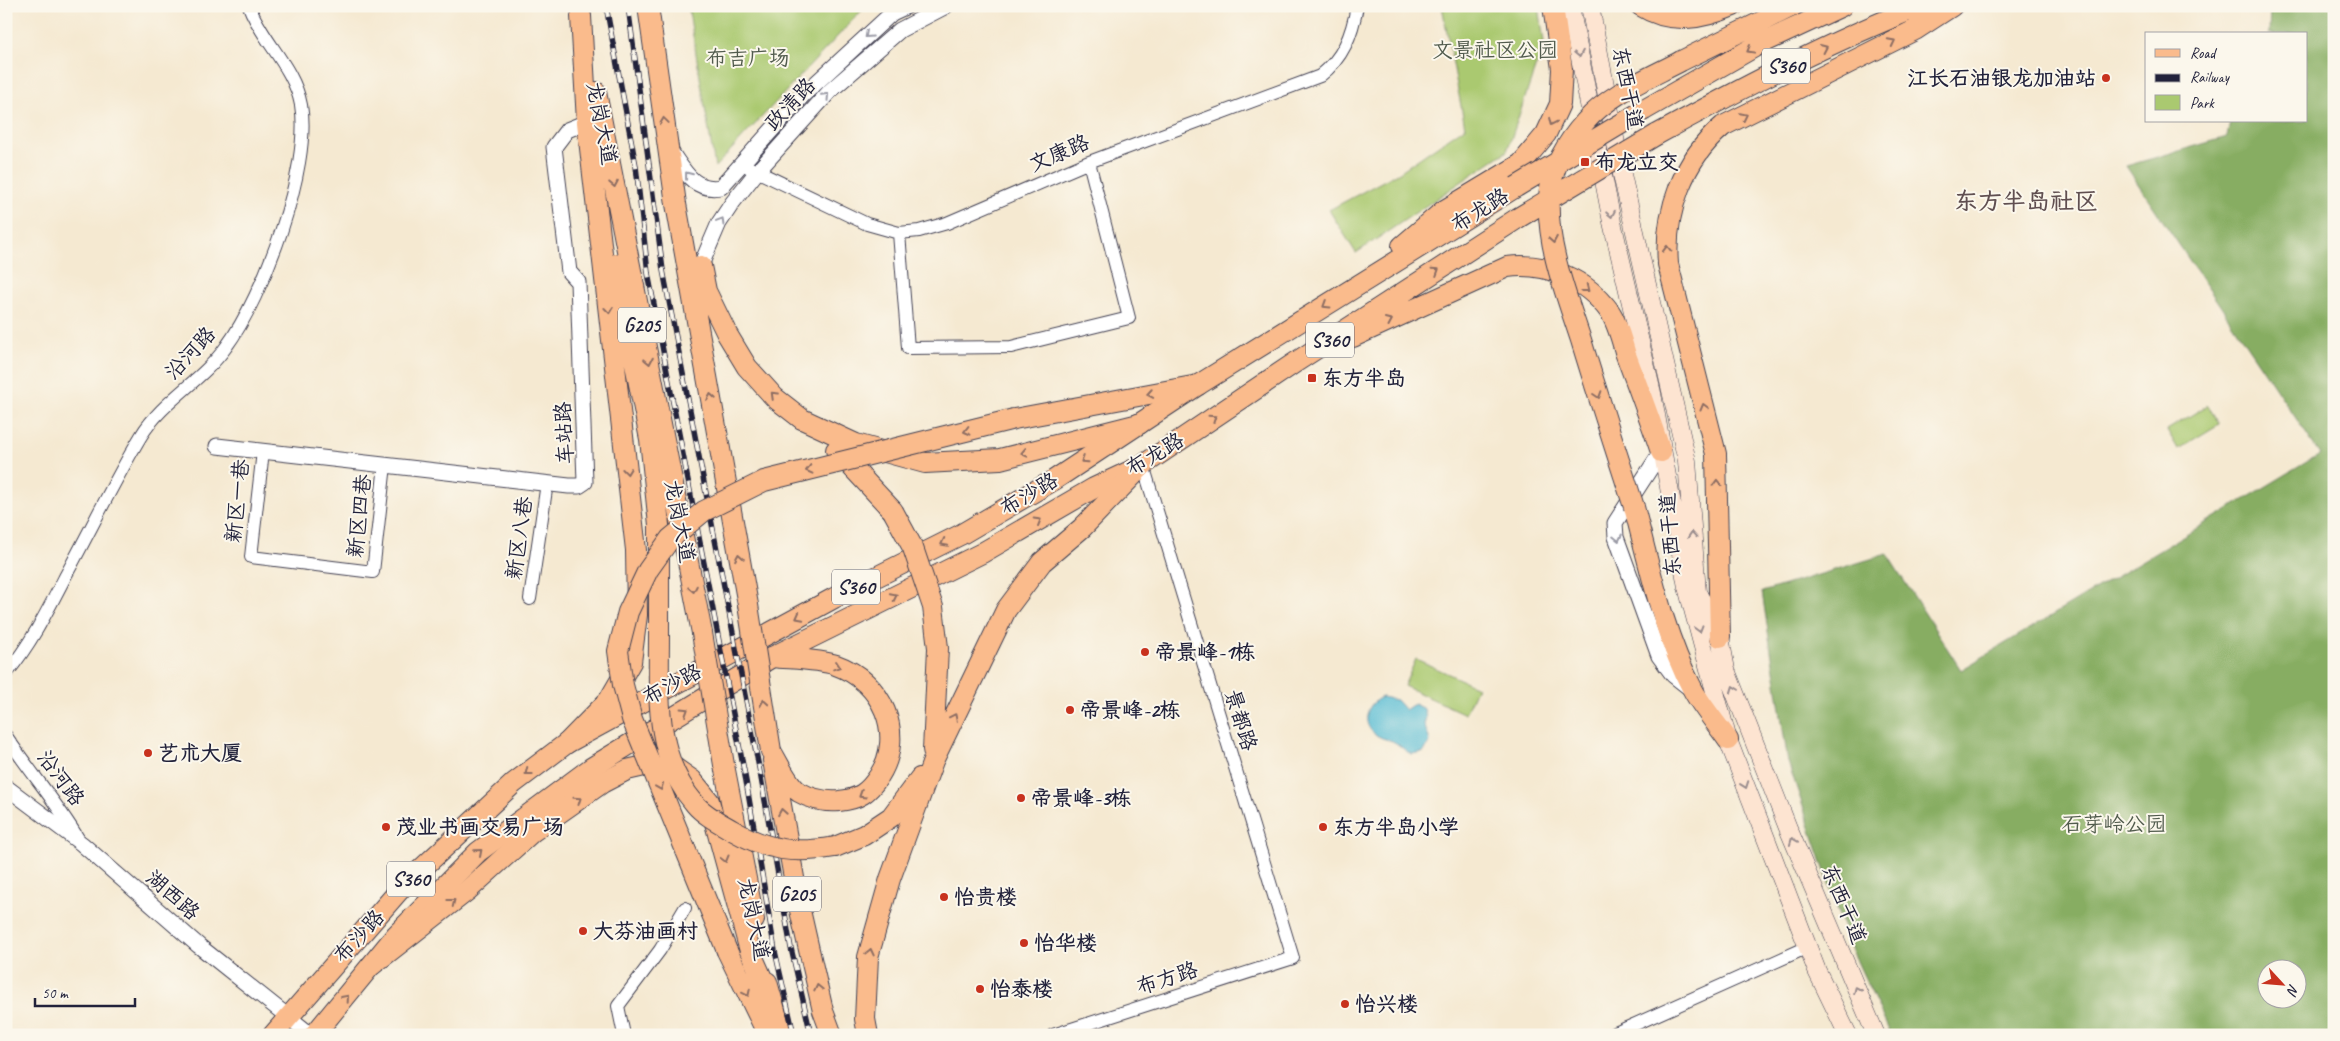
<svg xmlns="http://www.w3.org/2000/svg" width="2340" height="1041" font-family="Caveat,'LXGW WenKai TC',sans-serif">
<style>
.green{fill:#aac970;stroke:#667656}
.forest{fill:#87ad62;stroke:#54684e;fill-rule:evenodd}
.water{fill:#55bbd3;stroke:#3c6e87}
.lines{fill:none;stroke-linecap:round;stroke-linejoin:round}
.minor-casing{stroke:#424052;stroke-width:14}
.tertiary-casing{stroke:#424052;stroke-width:17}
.secondary-casing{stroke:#424052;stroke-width:19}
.primary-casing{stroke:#424052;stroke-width:22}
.trunk-casing{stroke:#424052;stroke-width:22}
.minor{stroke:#fff;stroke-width:12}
.tertiary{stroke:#fff;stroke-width:15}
.secondary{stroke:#fde4d1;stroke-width:18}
.primary{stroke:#fabb8c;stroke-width:20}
.trunk{stroke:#fabb8c;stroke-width:20}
.rail-casing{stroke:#22223b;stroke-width:5.5}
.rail{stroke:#fbf7ec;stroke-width:4;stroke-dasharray:11;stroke-linecap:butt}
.primary-bridge-casing{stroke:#424052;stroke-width:22;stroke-linecap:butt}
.trunk-bridge-casing{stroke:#424052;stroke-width:22;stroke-linecap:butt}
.primary-bridge{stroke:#fabb8c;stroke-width:20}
.trunk-bridge{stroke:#fabb8c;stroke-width:20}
.oneway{stroke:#9c9ca7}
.oneway2{stroke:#8e6e64}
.oneway3{stroke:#9a8d8e}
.poi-dot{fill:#c8321e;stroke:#fbf7ec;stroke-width:2}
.labels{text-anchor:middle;stroke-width:4;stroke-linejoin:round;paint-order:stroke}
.shield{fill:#fbf7ec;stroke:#636270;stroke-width:1}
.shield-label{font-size:20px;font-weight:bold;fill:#22223b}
.park-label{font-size:21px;fill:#525c4e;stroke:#fbf7ec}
.poi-label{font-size:21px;font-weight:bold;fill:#22223b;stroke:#fbf7ec;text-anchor:start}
.street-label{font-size:21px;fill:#22223b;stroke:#fbf7ec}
.quarter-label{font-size:24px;font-weight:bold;fill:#604f51;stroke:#fbf7ec}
</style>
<rect width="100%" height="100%" fill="#fbf7ec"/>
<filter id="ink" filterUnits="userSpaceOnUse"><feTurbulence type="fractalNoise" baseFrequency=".02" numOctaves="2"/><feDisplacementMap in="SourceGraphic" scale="10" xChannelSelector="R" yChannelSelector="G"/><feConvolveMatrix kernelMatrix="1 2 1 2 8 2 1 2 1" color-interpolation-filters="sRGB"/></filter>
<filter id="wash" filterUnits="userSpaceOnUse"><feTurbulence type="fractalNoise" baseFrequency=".0096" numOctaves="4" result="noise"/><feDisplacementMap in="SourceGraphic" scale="20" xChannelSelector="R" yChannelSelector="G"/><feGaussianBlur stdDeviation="1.12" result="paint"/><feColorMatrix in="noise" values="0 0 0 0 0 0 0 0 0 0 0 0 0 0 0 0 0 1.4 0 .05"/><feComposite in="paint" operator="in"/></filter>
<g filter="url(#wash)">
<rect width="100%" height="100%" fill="#f5e9d1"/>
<path class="green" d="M688 6H866L715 167Z
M1442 6H1539L1544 42 1507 151 1356 253 1329 210 1398 173 1465 127Z
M2208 405 2219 424 2178 449 2167 430Z
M1416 659 1477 687 1465 714 1404 686Z"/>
<path class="forest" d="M2270 6H2334V1035H1891L1850 946 1788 762 1762 592 1887 554 1961 670 2320 454 2126 166 2227 137 2230 121H2306V34H2269ZM2268 968H2298V998H2268Z"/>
<path class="water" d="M1382 697 1396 700 1405 710 1414 704 1424 709 1426 717 1424 724 1430 741 1424 752 1412 754C1406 752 1402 747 1396 743 1391 739 1384 740 1378 736 1360 726 1365 704 1382 697Z"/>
</g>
<g filter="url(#ink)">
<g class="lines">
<defs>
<path id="minor" d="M748 167 867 224 899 233 919 231 947 223 1089 162 1320 76C1343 58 1352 35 1357 6
M899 233 908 348 1011 347 1129 318 1089 162
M263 451 251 557 373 572 385 465
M530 599 547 483
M6 674C31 644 48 610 66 575 91 529 114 481 141 436 162 401 202 381 226 347 263 297 312 167 301 105 294 67 262 41 249 6
M6 736C30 772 58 804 79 840
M624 1035 618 1006 660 950 685 908
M1053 1035 1293 958 1143 465
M1611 1035 1808 947"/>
<path id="tertiary" d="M669 149C684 170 693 192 721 187L803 95 892 13 907 6
M701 265 719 223 733 202 756 173 830 91 900 30 946 6
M217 446 569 486H579L585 482 578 282 569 272 554 147 567 130 587 122
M1661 452 1615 523 1616 537 1659 656 1673 675 1692 690
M6 787 82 844 199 946 311 1035"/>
<path id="secondary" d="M1570 6 1612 222 1652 393 1687 587 1728 740 1817 971 1848 1035
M1590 6 1621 170 1687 461 1697 592 1720 637 1726 670 1788 828 1876 1035"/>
<path id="primary" d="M1641 6C1671 25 1702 19 1733 6
M1681 61 1793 6
M1644 110 1758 45 1842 6
M1656 135C1742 88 1829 42 1921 6
M1402 246 1443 211 1521 164 1546 134 1560 104 1562 69 1553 6
M1353 337 1507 267C1547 262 1586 279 1610 312 1618 324 1622 342 1626 355 1638 387 1650 419 1661 452
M1634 507C1650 568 1663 633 1693 690 1702 707 1717 724 1728 740
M1720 637 1716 454 1668 264C1664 212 1683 160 1723 126L1915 30 1952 6
M273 1035 404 885 514 783 567 743 834 598 960 535 1054 480 1198 385 1516 187
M314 1035 396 935 478 852 591 768 772 657 982 553 1094 488 1143 465 1296 362 1518 218"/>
<path id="trunk" d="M648 6 676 204 748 605
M596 92 702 633
M615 264 650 439 659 525V636
M701 266 706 291 727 334 747 367 775 398 802 419 856 444 925 463 1000 459 1139 424
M1014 419 1198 385
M836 450 893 511
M567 743 609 700 631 662 637 615 636 550 587 122 581 16
M933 750 938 648
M771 751C779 763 787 784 799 792 811 799 826 802 839 801 859 799 868 793 879 776 906 734 882 681 836 665 819 659 791 659 772 657
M773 760 799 906 823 1011 832 1035
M724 765 754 920
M835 847 864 835 891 817 920 778
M727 951 768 1035
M372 965 468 890 532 832 602 783 627 770 653 764 675 768 692 780 709 801 750 951 770 996
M767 982 782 1035
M868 1035 865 1019 868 957 890 879 933 761 1006 610 1042 562 1082 528 1143 465"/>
</defs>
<use href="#minor" class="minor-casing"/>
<use href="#tertiary" class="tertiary-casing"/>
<use href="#secondary" class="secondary-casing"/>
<use href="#primary" class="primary-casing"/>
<use href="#trunk" class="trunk-casing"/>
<use href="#minor" class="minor"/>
<use href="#tertiary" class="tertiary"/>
<use href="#secondary" class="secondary"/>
<use href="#primary" class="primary"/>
<use href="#trunk" class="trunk"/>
<defs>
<path id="rail" d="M606 6 636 166 648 273 746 781 775 951 794 1035
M628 6 663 270 761 778 791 948 811 1035"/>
</defs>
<use href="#rail" class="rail-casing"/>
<use href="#rail" class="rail"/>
<defs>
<path id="primary-bridge" d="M1516 187 1644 110
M1518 218 1656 135
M1634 507C1616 451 1598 396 1581 340 1566 294 1546 245 1549 196 1551 169 1567 142 1585 122 1609 94 1649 78 1681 61"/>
<path id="trunk-bridge" d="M893 511 913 548 933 607 938 648
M748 605 771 751
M702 633 724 765
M659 636C659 693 654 757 695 804 704 815 720 823 732 830 769 851 794 854 835 847
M727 951 632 719 623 685 618 651 628 612 648 570 670 539 704 511 764 481 1014 419"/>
</defs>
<use href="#primary-bridge" class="primary-bridge-casing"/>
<use href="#trunk-bridge" class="trunk-bridge-casing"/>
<use href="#primary-bridge" class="primary-bridge"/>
<use href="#trunk-bridge" class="trunk-bridge"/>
</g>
<defs><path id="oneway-chevron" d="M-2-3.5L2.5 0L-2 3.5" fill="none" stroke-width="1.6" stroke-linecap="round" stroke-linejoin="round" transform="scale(1.25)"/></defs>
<g class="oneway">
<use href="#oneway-chevron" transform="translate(868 35) rotate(138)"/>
<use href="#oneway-chevron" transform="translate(826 96) rotate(-47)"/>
<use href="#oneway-chevron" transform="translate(688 175) rotate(-128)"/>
<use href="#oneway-chevron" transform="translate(721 221) rotate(-59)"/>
<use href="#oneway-chevron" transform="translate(1618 538) rotate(77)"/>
</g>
<g class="oneway2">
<use href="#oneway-chevron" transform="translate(1892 42) rotate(-27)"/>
<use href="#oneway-chevron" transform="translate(1824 48) rotate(-25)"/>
<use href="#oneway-chevron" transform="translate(1750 50) rotate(150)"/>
<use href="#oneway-chevron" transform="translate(1744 116) rotate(-26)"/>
<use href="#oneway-chevron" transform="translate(664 121) rotate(-98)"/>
<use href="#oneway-chevron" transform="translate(1552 122) rotate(115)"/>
<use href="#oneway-chevron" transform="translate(614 184) rotate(79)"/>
<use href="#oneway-chevron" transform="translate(1553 240) rotate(80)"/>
<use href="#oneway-chevron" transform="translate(1667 249) rotate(-91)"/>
<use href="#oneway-chevron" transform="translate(1436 271) rotate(-33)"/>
<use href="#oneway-chevron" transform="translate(1586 289) rotate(38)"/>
<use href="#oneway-chevron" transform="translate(1326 305) rotate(148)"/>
<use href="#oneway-chevron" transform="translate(609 310) rotate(83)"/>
<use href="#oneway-chevron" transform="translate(1389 321) rotate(-24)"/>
<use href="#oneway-chevron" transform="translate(649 361) rotate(79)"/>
<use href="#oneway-chevron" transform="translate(1150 394) rotate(170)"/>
<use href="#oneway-chevron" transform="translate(774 395) rotate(-136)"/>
<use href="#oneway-chevron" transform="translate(1598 395) rotate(72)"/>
<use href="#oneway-chevron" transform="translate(711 397) rotate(-100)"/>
<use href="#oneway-chevron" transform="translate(1704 407) rotate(-105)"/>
<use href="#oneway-chevron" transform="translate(1213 418) rotate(-34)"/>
<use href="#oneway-chevron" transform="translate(967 431) rotate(166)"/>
<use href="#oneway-chevron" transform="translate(1024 453) rotate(167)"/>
<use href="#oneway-chevron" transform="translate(1084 460) rotate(147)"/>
<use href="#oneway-chevron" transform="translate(809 470) rotate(166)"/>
<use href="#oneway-chevron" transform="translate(627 471) rotate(83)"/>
<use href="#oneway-chevron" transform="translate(1717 483) rotate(-92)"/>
<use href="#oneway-chevron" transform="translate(1038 521) rotate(-30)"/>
<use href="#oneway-chevron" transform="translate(944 543) rotate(153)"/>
<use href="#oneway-chevron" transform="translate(739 557) rotate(-100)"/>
<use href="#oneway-chevron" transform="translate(693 589) rotate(79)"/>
<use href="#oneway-chevron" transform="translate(894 596) rotate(-26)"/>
<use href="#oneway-chevron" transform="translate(799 617) rotate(152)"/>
<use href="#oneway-chevron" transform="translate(837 666) rotate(19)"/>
<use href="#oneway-chevron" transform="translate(764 703) rotate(-99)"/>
<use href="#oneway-chevron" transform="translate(685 711) rotate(-32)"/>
<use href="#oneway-chevron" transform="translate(954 717) rotate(-64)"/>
<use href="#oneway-chevron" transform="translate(528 772) rotate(142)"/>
<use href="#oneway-chevron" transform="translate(660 787) rotate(68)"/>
<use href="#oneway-chevron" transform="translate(862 795) rotate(148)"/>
<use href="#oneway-chevron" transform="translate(578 800) rotate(-35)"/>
<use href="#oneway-chevron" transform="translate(782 812) rotate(-100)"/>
<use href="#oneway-chevron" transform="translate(479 852) rotate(-41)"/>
<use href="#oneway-chevron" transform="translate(725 859) rotate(75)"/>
<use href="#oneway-chevron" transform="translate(452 902) rotate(-38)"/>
<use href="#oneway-chevron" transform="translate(870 952) rotate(-77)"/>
<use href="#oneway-chevron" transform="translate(818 988) rotate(-103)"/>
<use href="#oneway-chevron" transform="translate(747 993) rotate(64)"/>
<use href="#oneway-chevron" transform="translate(346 998) rotate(-49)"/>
</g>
<g class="oneway3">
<use href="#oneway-chevron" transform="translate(1579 54) rotate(79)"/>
<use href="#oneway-chevron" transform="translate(1611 214) rotate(79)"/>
<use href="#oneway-chevron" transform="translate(1692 535) rotate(-94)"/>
<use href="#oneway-chevron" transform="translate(1699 629) rotate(74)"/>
<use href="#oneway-chevron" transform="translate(1734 689) rotate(-111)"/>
<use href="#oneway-chevron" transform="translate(1745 785) rotate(70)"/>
<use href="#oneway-chevron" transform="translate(1793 841) rotate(-112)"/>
<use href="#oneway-chevron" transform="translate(1857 990) rotate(-114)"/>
</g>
</g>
<g class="poi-dot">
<circle cx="2106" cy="78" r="5"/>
<rect x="1580" y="157" width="10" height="10" rx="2.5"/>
<rect x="1307" y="373" width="10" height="10" rx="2.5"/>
<circle cx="1145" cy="652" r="5"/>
<circle cx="1070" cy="710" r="5"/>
<circle cx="148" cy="753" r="5"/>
<circle cx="1021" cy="798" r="5"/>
<circle cx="386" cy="827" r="5"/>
<circle cx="1323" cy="827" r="5"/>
<circle cx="944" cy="897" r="5"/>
<circle cx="583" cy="931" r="5"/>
<circle cx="1024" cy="943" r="5"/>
<circle cx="980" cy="989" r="5"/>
<circle cx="1345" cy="1004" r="5"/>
</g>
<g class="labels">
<g class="shield">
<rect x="1762" y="48.5" width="48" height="35" rx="4"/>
<rect x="618" y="307.5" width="48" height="35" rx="4"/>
<rect x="1306" y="322.5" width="48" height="35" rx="4"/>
<rect x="832" y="569.5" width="48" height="35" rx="4"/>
<rect x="387" y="861.5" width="48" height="35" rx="4"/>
<rect x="773" y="876.5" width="48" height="35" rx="4"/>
</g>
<g class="shield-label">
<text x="1786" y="73">S360</text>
<text x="642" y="332">G205</text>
<text x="1330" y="347">S360</text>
<text x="856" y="594">S360</text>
<text x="411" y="886">S360</text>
<text x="797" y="901">G205</text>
</g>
<g class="park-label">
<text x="1495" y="57">文景社区公园</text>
<text x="748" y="65">布吉广场</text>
<text x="2114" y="831">石芽岭公园</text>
</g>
<g class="poi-label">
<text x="2096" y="85" text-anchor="end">江长石油银龙加油站</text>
<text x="1595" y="169">布龙立交</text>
<text x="1322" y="385">东方半岛</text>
<text x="1155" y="659">帝景峰-1栋</text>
<text x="1080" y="717">帝景峰-2栋</text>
<text x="158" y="760">艺术大厦</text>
<text x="1031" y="805">帝景峰-3栋</text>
<text x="396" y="834">茂业书画交易广场</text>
<text x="1333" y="834">东方半岛小学</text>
<text x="954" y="904">怡贵楼</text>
<text x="593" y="938">大芬油画村</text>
<text x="1034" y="950">怡华楼</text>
<text x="990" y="996">怡泰楼</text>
<text x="1355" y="1011">怡兴楼</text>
</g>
<g class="street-label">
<text transform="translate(1628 88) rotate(79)" y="7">东西干道</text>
<text transform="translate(790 104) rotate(-47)" y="7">政清路</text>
<text transform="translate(602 123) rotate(79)" y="7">龙岗大道</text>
<text transform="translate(1059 153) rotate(-23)" y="7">文康路</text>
<text transform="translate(1480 210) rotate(-32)" y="7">布龙路</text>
<text transform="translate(190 353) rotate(-47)" y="7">沿河路</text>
<text transform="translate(564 433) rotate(-93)" y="7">车站路</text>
<text transform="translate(1155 454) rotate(-31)" y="7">布龙路</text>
<text transform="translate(1029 494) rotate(-31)" y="7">布沙路</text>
<text transform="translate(237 501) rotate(-84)" y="7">新区一巷</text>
<text transform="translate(359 516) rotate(-84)" y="7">新区四巷</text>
<text transform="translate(680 521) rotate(79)" y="7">龙岗大道</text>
<text transform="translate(1670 535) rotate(-94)" y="7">东西干道</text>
<text transform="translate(519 538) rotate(-82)" y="7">新区八巷</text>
<text transform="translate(672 684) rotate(-28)" y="7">布沙路</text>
<text transform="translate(1241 720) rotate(73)" y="7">景都路</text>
<text transform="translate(61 778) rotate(53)" y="7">沿河路</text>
<text transform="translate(173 895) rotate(41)" y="7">湖西路</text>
<text transform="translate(1844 904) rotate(67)" y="7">东西干道</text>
<text transform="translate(754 919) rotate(78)" y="7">龙岗大道</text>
<text transform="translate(359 936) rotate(-48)" y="7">布沙路</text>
<text transform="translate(1167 978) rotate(-18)" y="7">布方路</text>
</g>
<g class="quarter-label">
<text x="2026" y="209">东方半岛社区</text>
</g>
</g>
<rect width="2340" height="1041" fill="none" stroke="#fbf7ec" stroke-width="25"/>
<rect x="2145" y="32" width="162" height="90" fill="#fbf7ec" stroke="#a4a2a5"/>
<rect x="2155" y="49" width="25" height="8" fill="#fabb8c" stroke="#a4a2a5"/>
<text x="2190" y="58" font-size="15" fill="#22223b">Road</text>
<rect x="2155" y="74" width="25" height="8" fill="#22223b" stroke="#a4a2a5"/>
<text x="2190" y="82" font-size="15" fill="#22223b">Railway</text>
<rect x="2155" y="95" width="25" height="15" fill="#aac970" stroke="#a4a2a5"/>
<text x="2190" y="108" font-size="15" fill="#22223b">Park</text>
<g transform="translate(2282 984) rotate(116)"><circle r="24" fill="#fbf7ec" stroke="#a4a2a5"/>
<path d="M0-4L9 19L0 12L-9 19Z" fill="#c8321e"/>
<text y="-8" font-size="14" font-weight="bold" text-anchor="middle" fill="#22223b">N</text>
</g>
<path d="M35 998v8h100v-8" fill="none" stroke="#22223b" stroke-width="2.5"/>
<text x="42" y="998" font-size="15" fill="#22223b" stroke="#fbf7ec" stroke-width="4" paint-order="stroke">50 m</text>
</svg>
